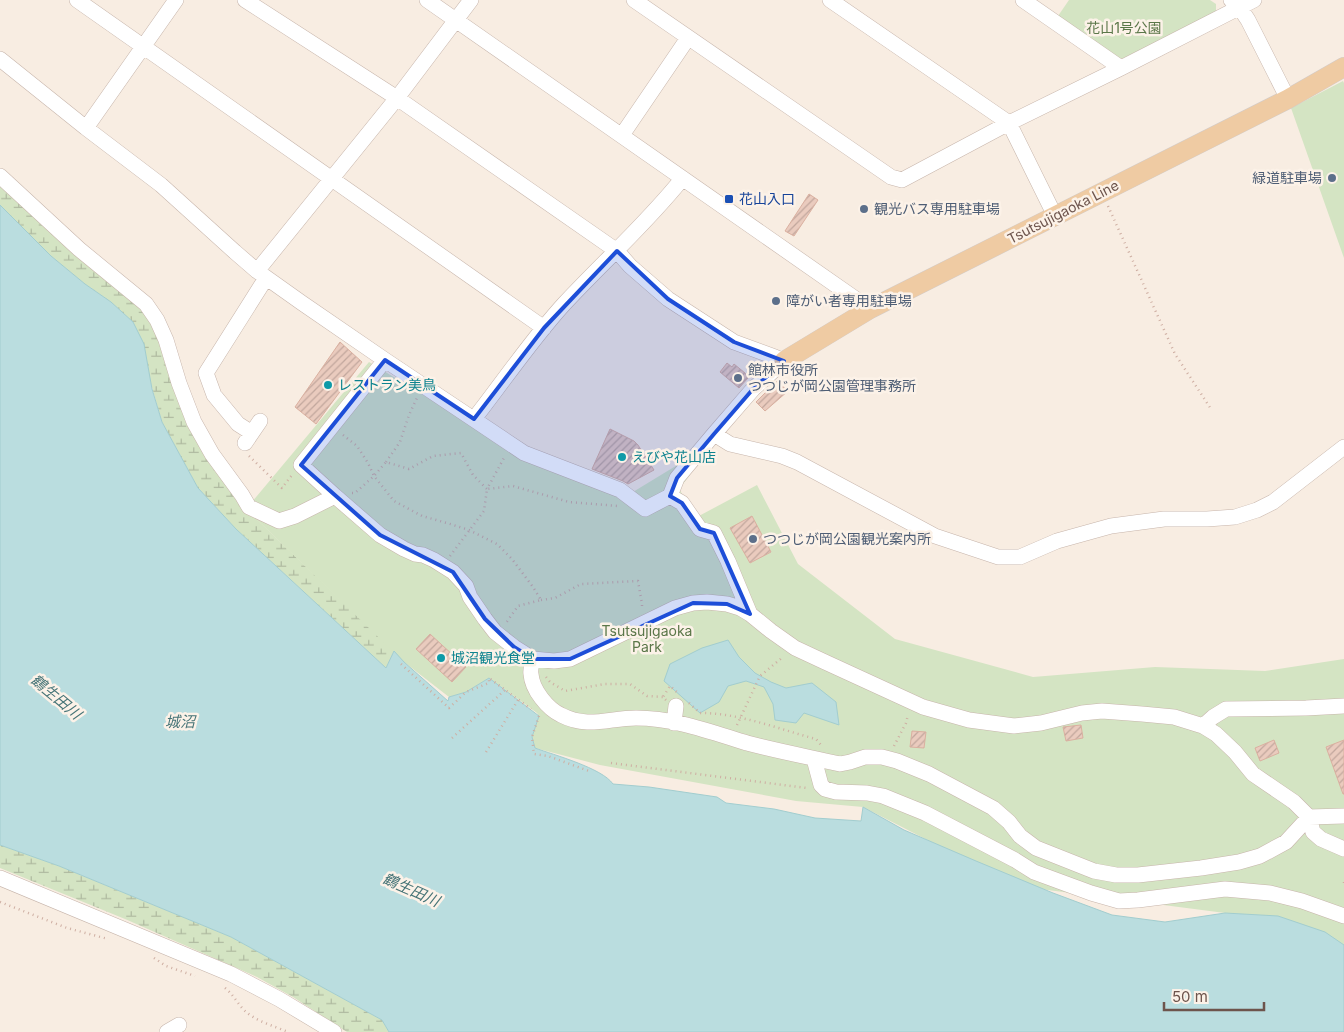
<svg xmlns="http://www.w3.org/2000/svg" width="1344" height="1032" font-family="Inter,'Noto Sans JP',sans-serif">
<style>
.wetland{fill:url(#wetland-marsh)}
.green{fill:#d4e4c3}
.water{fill:#badddf;stroke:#a2cdcf}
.building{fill:url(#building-hatch);stroke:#dab0a0}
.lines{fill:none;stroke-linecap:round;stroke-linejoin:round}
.minor-casing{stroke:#c7b5ab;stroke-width:16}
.major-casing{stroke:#d3ccc9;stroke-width:20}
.path{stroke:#ceaea2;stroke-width:2.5;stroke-dasharray:1 4;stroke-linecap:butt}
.minor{stroke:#fff;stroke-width:15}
.major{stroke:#efcba3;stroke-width:19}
.marked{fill:#1d4ed8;fill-opacity:0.2;stroke:#1d4ed8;stroke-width:4;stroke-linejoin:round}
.service-dot{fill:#5c6f8a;stroke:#fcf2e8;stroke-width:2}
.transit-dot{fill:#1a4fb4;stroke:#fcf2e8;stroke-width:2}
.culture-dot{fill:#0f9aa8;stroke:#fcf2e8;stroke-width:2}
.labels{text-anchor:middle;stroke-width:5;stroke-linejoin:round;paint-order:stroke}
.park-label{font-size:14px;fill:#5b7749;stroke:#fcf2e8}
.service-label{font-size:14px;fill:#4e5e75;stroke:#fcf2e8;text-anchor:start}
.transit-label{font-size:14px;fill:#164399;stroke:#fcf2e8;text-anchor:start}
.street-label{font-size:14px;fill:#6d544c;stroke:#fcf2e8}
.culture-label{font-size:14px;fill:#0d838f;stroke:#fcf2e8;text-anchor:start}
.water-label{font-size:15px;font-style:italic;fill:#467477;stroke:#fcf2e8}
</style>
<defs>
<pattern id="wetland-marsh" width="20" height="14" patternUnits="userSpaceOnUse" patternTransform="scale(1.25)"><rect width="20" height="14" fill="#d4e4c3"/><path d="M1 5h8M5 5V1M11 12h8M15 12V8" fill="none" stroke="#b0bba1"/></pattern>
<pattern id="building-hatch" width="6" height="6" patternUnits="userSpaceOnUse" patternTransform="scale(1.25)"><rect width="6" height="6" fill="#eacbbe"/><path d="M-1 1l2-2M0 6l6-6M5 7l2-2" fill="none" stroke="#c2a79d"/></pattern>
</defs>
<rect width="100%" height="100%" fill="#f8ede2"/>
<path class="wetland" d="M0 182 148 315 246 509 394 651 386 668 236 529 198 488 162 422 133 322 111 302 85 284 51 256 0 205Z
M0 845 59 866 231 937 382 1020 389 1032H347L293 997 257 977 125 919 0 868Z"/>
<path class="green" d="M1069 0H1210L1216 4V13L1126 59 1119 58 1058 16Z
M1343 81 1344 83V258L1291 108Z
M369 362 522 455 628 495 679 464 690 475 679 489 697 517 757 485 798 564 895 639 1033 677 1155 667 1265 671 1344 659V947L1339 942 1225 913 1017 886 863 807 796 801 600 765 535 748 532 737 539 716 537 713 489 678 466 692 449 697 404 662 246 509Z"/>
<path class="water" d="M0 205 51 256 85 284 111 302 133 322 144 344 152 389 162 422 198 488 236 529 386 668 394 651 404 662 448 701 449 697 466 692 489 678 539 716 532 737 535 748C554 755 602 768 613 784L649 787 717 797 726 803 774 809 815 818 861 821 863 807 904 830 976 861 1053 893 1112 915 1165 922 1225 913 1278 916 1325 932 1344 945V1032H389L382 1020 231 937 59 866 0 845Z
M728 640 739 657 755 673 771 682 786 688 812 683 836 702 839 725 804 713 796 723 775 720 773 704 764 687 746 681 728 686 719 702 700 713 664 681 670 664 702 648Z"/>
<path class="building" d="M809 194 818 200 794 236 785 231Z
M340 342 362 362 316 424 295 407Z
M727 363 732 367 734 364 745 373 748 378 739 388 720 372Z
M777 381 788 391 765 411 756 402Z
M610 429 634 441 638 445 654 470 628 484 623 481 592 469Z
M752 516 771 552 750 563 730 528Z
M430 634 466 667 452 682 416 649Z
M1081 725 1083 738 1066 741 1063 727Z
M912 731 926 732 924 748 910 747Z
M1274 740 1279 753 1260 761 1255 748Z
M1344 740V794H1343L1326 747Z"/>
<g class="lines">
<defs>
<path id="minor" d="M77 0 544 328
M427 0 870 309
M634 0 891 177 902 180 1009 123 1121 68 1254 0
M830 0 1009 123 1055 216
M1023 0 1121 68
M1231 0 1240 8 1248 20 1288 99
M0 59 86 128 161 185 235 252 257 271 302 303 385 360 524 453 620 490 645 509 670 496 677 478 714 434 753 389 784 361 775 357 734 342 668 299 630 266 617 251 607 244 397 98 245 0
M86 128 176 0
M622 135 688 38
M0 176 79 249 146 304 157 320 166 340 179 383 194 422 212 454 242 495 249 507 279 521 295 516 335 496
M257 271 397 98 471 0
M385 360 301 465 335 496 380 535 404 549 415 554 423 555 434 560 453 572 466 586 470 597 485 619 495 632 514 647 533 659 554 661 570 659 675 608 693 603 707 602 727 604 740 608 750 614 771 631 795 648 825 662 923 707 969 720 1014 726 1041 723 1082 713 1102 711 1142 714 1174 717 1203 726 1216 734 1235 752 1253 774 1294 802 1309 817 1344 816
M474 419C503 382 532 339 564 304 603 262 646 224 682 179
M252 433 238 424 214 395 206 373 266 278
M714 434 730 444 782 456 797 462 935 536 998 557H1020L1057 541 1111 526 1164 519H1207L1235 517 1257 510 1273 502 1344 447
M245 443 260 421
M670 496 682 503 700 529 714 533 728 561 750 614
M533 659C532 664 530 670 531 674 532 690 548 709 561 715 588 729 609 718 636 718 674 718 711 732 747 743 777 751 809 757 840 764L850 762 865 757H882L897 761 929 774 993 808 1009 822 1020 836 1036 848 1094 871 1116 875H1138L1201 868 1239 862 1260 856 1286 842 1309 817
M674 723 676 706
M1203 726 1213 717 1226 709 1306 708 1344 706
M814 759 821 785 825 789 836 792 867 793 883 796 925 813 1015 860 1034 872 1091 893 1119 901 1138 900 1225 889 1270 893 1302 901 1344 916
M1309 817 1313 832 1321 839 1344 849
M0 878 231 974 279 999 334 1032
M167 1032 179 1025"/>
<path id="major" d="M784 361 870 309 1288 99 1344 67"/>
</defs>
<use href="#minor" class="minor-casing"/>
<use href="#major" class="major-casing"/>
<path class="path" d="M1108 206 1175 354 1211 409
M343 435 357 446 368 463 374 476 394 501 422 516 447 523 469 530 497 544 512 559 533 587 541 600 518 606 506 623
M249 456 282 488 292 475
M386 462 400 442 409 415 417 398
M352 493H355L374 476 386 462 409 469 433 456 461 453 473 475 487 489 505 456
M450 556 484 511 487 489 513 486 569 502 618 506
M541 600 555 598 581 584 638 581 642 604V609
M401 664 449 708 466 692 489 683V678L531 709
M546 677 550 682 565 691 605 684H630L647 696 663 697
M666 700 663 697 670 686 678 693
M689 703 700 713C740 713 778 729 816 739L821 745
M539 716 532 737 534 754 548 756 589 771
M737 725 760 676 783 657
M452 738 505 690
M894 746 906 723 908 715
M486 752 518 700
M611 763 807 788
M1344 882V885
M0 902 67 928 108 939
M154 958 166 966 195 976
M225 988C233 994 237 1003 244 1010 255 1021 274 1026 288 1032"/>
<use href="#minor" class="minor"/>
<use href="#major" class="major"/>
</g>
<path class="marked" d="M617 251 668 299 734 342 784 361 753 389 714 434 677 478 670 496 682 503 700 529 714 533 750 614 727 604 693 603 570 659H533L514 647 485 619 453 572 380 535 301 465 385 360 474 419 544 328Z"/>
<g class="service-dot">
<circle cx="1332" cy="178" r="5"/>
<circle cx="864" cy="209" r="5"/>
<circle cx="776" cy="301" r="5"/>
<circle cx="738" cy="378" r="5"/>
<circle cx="753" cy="539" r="5"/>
</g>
<rect class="transit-dot" x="724" y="194" width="10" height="10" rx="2.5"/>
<g class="culture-dot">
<circle cx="328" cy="385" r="5"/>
<circle cx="622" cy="457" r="5"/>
<circle cx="441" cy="658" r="5"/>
</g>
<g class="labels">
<g class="park-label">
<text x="1124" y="33">花山1号公園</text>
<text x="647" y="636">Tsutsujigaoka<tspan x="647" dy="16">Park</tspan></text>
</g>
<g class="service-label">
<text x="1322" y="183" text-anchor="end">緑道駐車場</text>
<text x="874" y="214">観光バス専用駐車場</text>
<text x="786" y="306">障がい者専用駐車場</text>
<text x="748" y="375">館林市役所<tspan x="748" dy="16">つつじが岡公園管理事務所</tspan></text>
<text x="763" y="544">つつじが岡公園観光案内所</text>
</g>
<g class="transit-label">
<text x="739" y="204">花山入口</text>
</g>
<g class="street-label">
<text transform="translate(1063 212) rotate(-27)" y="5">Tsutsujigaoka Line</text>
</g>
<g class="culture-label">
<text x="338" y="390">レストラン美鳥</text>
<text x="632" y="462">えびや花山店</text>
<text x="451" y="663">城沼観光食堂</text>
</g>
<g class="water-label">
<text transform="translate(56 697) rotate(40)" y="5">鶴生田川</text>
<text x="180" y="727">城沼</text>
<text transform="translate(411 890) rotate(24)" y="5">鶴生田川</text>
</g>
</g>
<path d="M1164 1002v8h100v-8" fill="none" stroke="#6d544c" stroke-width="2.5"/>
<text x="1172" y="1002" font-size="15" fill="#6d544c" stroke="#fcf2e8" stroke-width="4" paint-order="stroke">50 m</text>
</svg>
